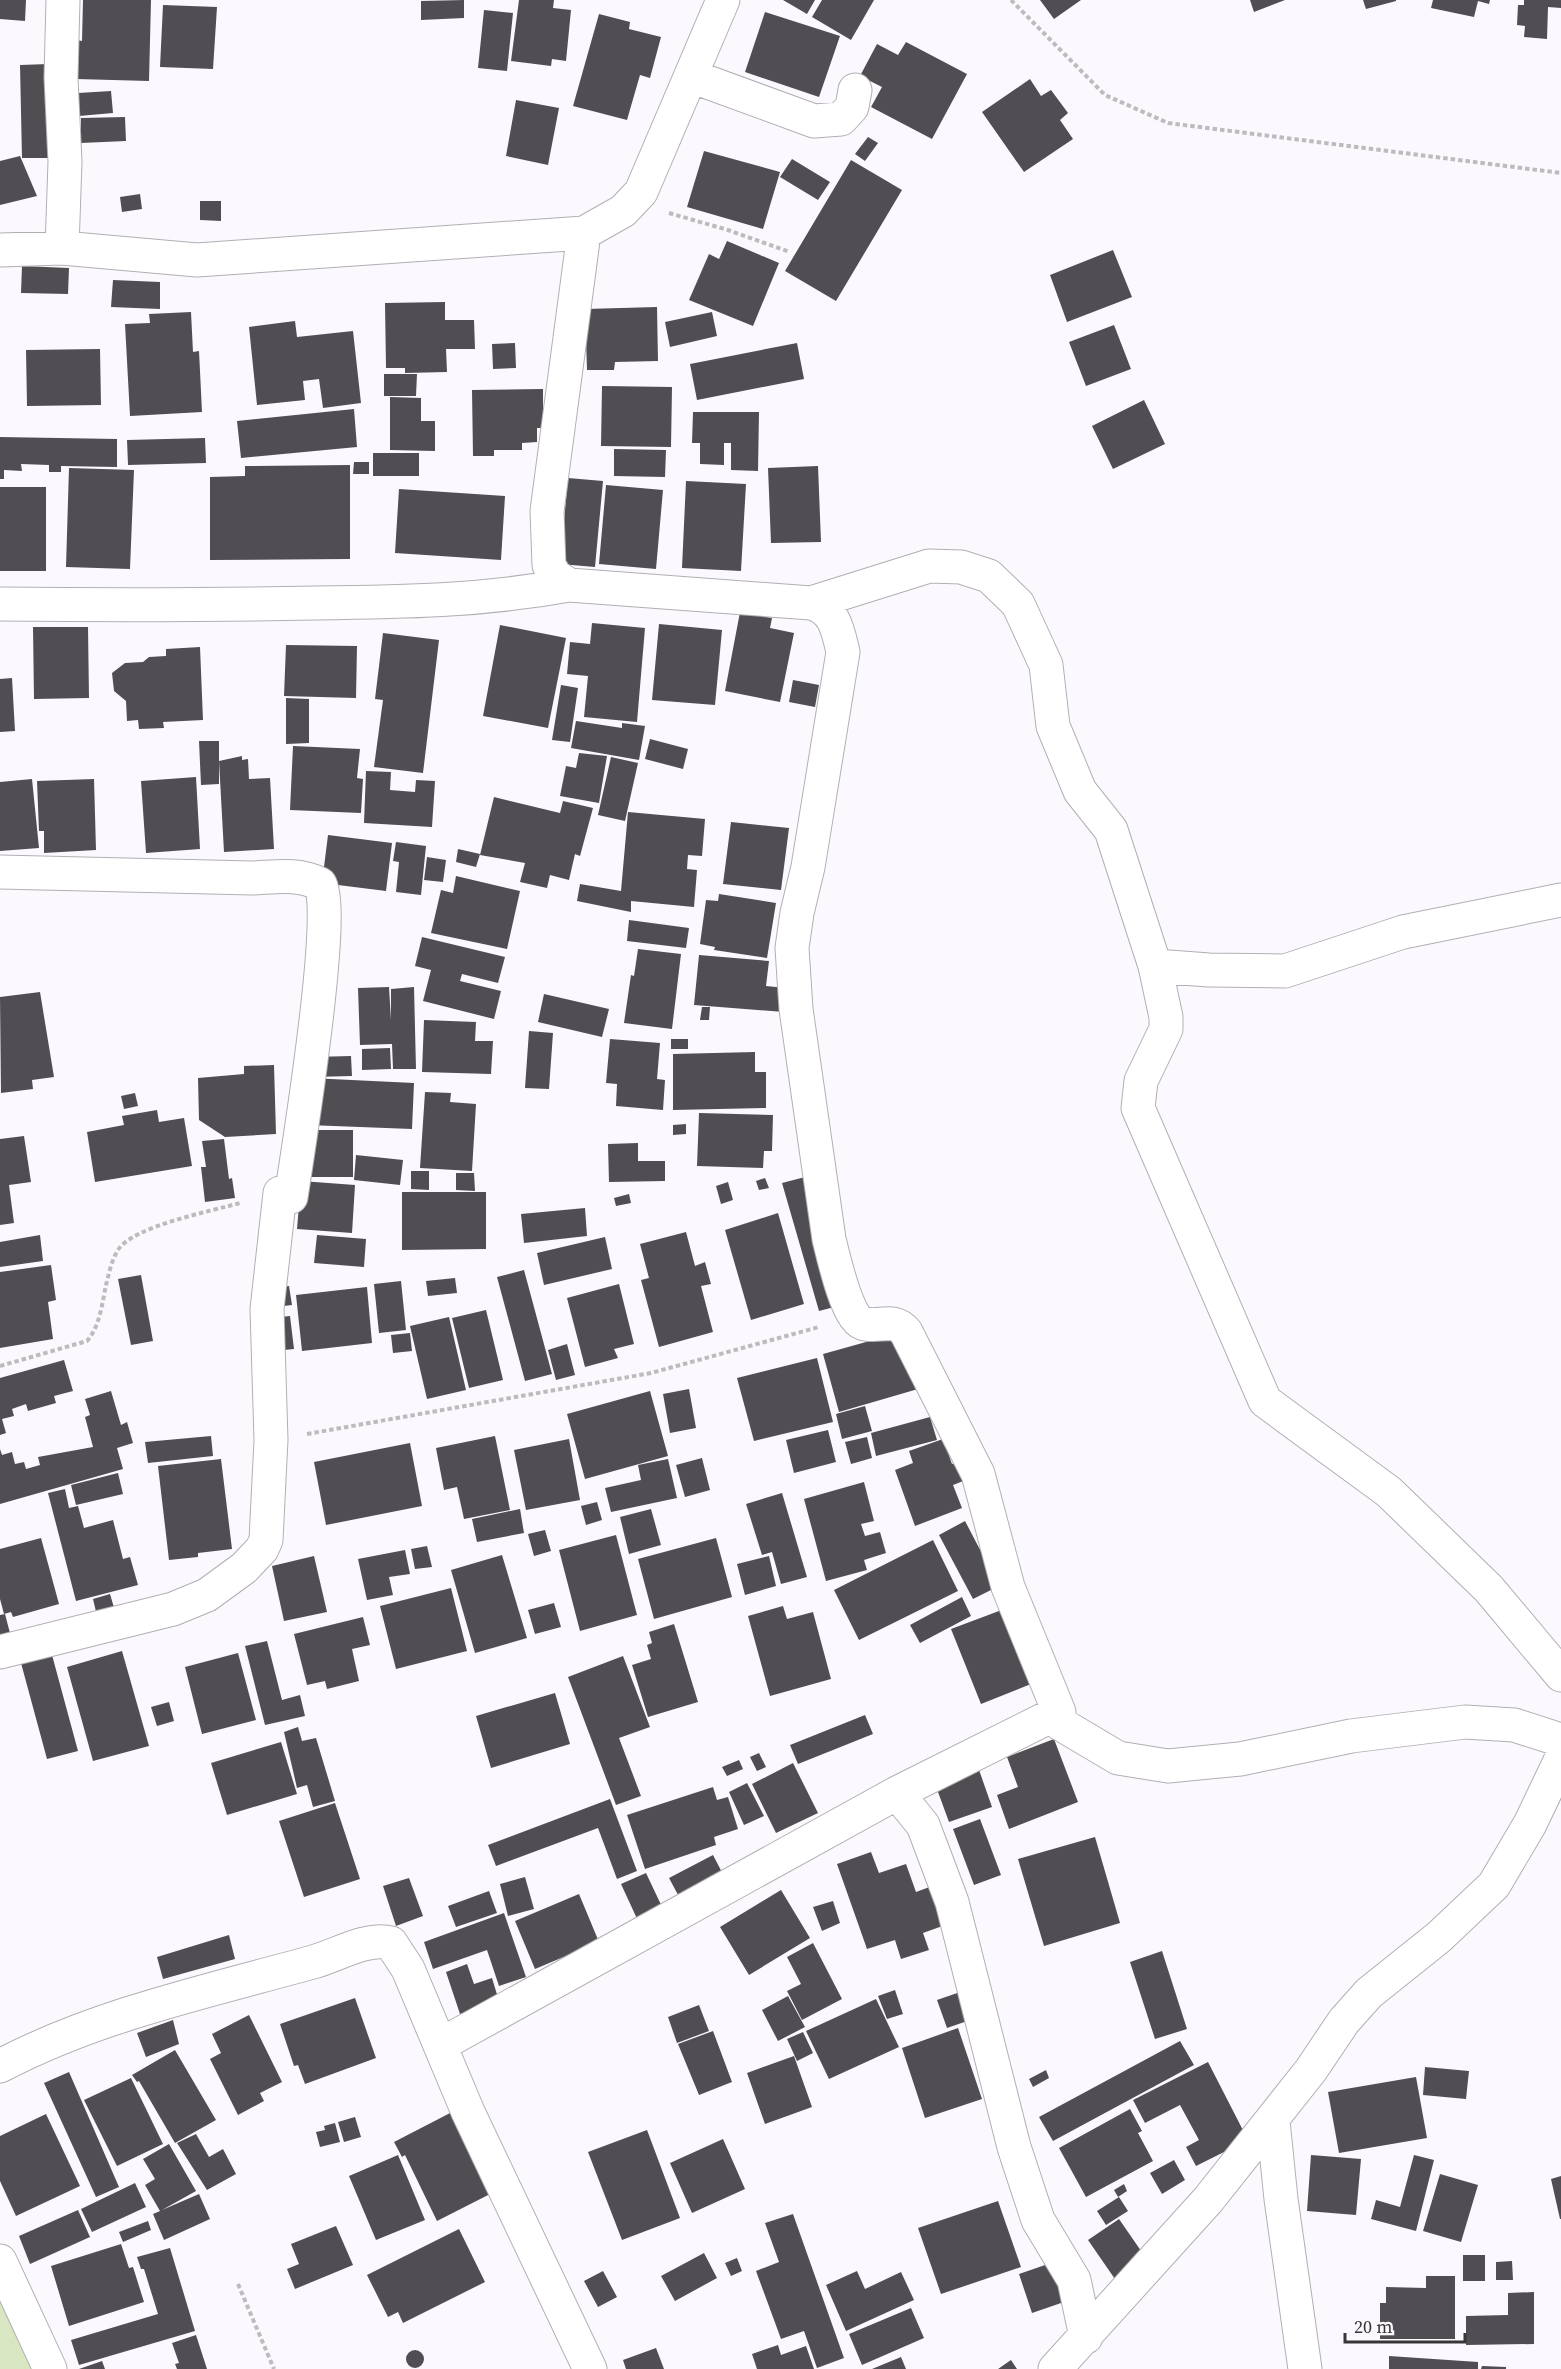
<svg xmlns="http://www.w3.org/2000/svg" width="1561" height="2369" font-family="'Source Serif 4',serif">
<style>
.green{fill:#d9e6c2}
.building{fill:#504e52}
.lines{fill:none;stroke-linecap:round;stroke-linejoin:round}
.minor-casing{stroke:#b2afb4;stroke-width:35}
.path{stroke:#bebbbf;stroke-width:4;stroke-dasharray:4.5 3;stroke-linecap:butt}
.minor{stroke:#fff;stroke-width:33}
</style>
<rect width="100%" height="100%" fill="#fcf9fe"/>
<path class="green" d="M0 2289 12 2300 31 2369H0Z"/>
<path class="building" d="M0 0H26L25 21 0 19Z
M83 0H151L149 81 76 79 77 40 82 41Z
M464 0V18L421 20V1Z
M519 0H554L553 8 571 10 566 61 552 59 551 66 511 61Z
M783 0H815L807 14Z
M822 0H874L851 40 812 17Z
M1040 0H1081L1054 19Z
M1250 0H1285L1254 12Z
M1363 0H1396V1L1366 9Z
M1433 0H1490L1489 4 1478 1 1474 17 1431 8Z
M1524 0H1561V8L1548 7 1547 39 1524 37 1525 26 1517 25 1518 5H1524Z
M163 5 217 7 213 69 160 67Z
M484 10 513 13 507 71 478 68Z
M765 12 840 36 819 97 745 72Z
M599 14 630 22 629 29 661 37 650 78 640 75 627 120 573 106Z
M906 42 967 74 932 139 871 107 882 87 860 76 877 44 898 55Z
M49 64 51 158H22L20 65Z
M1030 79 1041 96 1051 90 1068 113 1060 120 1073 139 1024 172 982 112Z
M111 91 113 113 79 116 78 93Z
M516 100 559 108 548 165 506 156Z
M125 117 126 141 81 143V118Z
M868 137 878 143 865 161 855 154Z
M704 151 780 172 763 229 687 207Z
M20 156 37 196 0 205V161Z
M792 159 830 182 818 200 780 177Z
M851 160 902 190 836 301 785 271Z
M140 194 142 209 122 212 120 197Z
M200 201H221V221L200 220Z
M727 241 779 263 753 326 689 300 709 254 719 259Z
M1113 250 1132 297 1067 322 1050 275Z
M22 266 69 268 68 294 21 293Z
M113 280 160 282V309L111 307Z
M445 302V320H474L475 349H446L447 372 405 373V368H386L385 303Z
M657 307 658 361 615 362 614 370H587L585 309Z
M191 312 193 352 199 351 202 412 130 416 125 324 150 323 149 314Z
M712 312 717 336 670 347 665 322Z
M295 321 297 337 353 331 361 403 323 408 319 379 303 381 305 400 257 405 249 327Z
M1114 325 1131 369 1086 386 1069 342Z
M515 343 516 368 493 369 492 344Z
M797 343 804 379 697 400 690 364Z
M100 349 101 405 27 406 26 350Z
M384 374H417L416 396H384Z
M602 386 672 387 671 447 601 446Z
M543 389V428H537V442L522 443V450H494V456H473L472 390Z
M390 397 421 398V421H435V451L390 450Z
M1144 400 1165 444 1113 469 1092 426Z
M354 409 357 447 241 458 237 421Z
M693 412H759L758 471 731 470V443H724V465L700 464V443H692Z
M0 437 117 439V467L61 466V472H49V465L21 464 22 471 4 470V479H0Z
M205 438 206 463 128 465 127 440Z
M614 449 666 450 665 477 614 476Z
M373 453H419V476H373Z
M354 462H369V474H353Z
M350 465V559L210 560V477L245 476V466Z
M818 466 821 542 771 543 768 468Z
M69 468 134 470 130 569 66 567Z
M568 478 603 481 595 567 560 564Z
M686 481 746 484 741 571 682 568Z
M606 485 663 490 656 569 599 564Z
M0 487H46V571H0Z
M399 489 505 496 501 560 395 553Z
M740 612 772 618 770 628 794 633 780 702 725 691Z
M592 623 645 628 637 722 584 717 588 676 567 674 570 642 590 644Z
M659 624 722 630 715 705 652 700Z
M500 625 566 638 548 728 483 716Z
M33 627H88L89 698 34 699Z
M383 633 439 640 423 773 374 767 383 700 375 699Z
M286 645 357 646 356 698 284 696Z
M200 647 203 720 163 722 164 728 139 729 138 720 127 721 126 701 114 691 112 673 125 663 143 662 149 657 166 656V649Z
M12 678 15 731 0 732V679Z
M793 680 819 685 815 707 789 702Z
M561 685 578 688 570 742 552 740Z
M286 698 309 699V743L286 744Z
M576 721 622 728V723L645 726 639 760 571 748Z
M650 739 688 749 683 769 645 759Z
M199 741H219V784L201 785Z
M293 746 360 749 357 778 363 779 361 813 290 810Z
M579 753 607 756 599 803 560 796 566 766 576 768Z
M242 756V760L248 759 249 779 270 778 274 849 224 852 219 761Z
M611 757 638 763 625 821 598 815Z
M366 771 391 772 390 790 415 792 416 780 435 781 432 827 364 823Z
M196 777 200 849 146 853 141 781Z
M32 779 39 848 0 851V782Z
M94 779 96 850 44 853V831H39L37 781Z
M494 797 560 813 563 801 593 808 580 856 575 854 569 880 550 875 547 888 520 882 525 863 480 855Z
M628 812 705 819 702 856 688 855 687 869 697 870 694 907 631 901V912L577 901 580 884 621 891Z
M731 822 789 828 781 890 723 884Z
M328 835 392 843 386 891 322 883Z
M396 842 426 846 421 895 396 892 399 862 393 861Z
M458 849 480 854 476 867 456 862Z
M427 857 446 860 443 882 424 880Z
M456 876 520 891 507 949 431 933 441 890 453 893Z
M719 894 776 903 767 958 714 950 715 947 700 944 706 900 718 901Z
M629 920 689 928 686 948 627 941Z
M422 937 505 957 498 983 462 974 460 981 501 991 494 1019 423 1001 431 970 415 966Z
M638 949 681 954 672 1029 624 1023 631 975 634 976Z
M699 955 769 961 766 986 786 988 784 1012 694 1005Z
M389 987 391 1020V989L414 987 416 1069H393L392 1044 360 1045 358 988Z
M40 992 54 1077 32 1080 33 1089 1 1093 0 997Z
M544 994 609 1009 602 1037 538 1022Z
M702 1007H710L709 1020H700Z
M424 1020 476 1022 475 1041H493L491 1074 422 1072Z
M529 1031 553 1033 549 1089 525 1088Z
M610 1039 660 1043 657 1079 665 1080 663 1110 616 1106 617 1084 606 1083Z
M671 1039H688V1049H671Z
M390 1048 391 1069 362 1070V1049Z
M755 1052V1072H766V1108L673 1110V1054Z
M351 1056 352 1076 312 1077V1057Z
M274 1065 276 1134 225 1137 199 1120 198 1078 244 1074V1066Z
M310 1078 414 1083 412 1129 308 1125Z
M425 1092 451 1093 450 1102 476 1104 472 1171 420 1168Z
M135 1093 138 1106 124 1109 121 1096Z
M157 1110 159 1122 184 1118 192 1166 95 1182 87 1132 124 1125 122 1116Z
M699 1113 773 1115 772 1151H764L763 1168 697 1166Z
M686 1124V1134L673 1135V1125Z
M310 1130H353V1177H309Z
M24 1136 31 1182 9 1185 14 1223 0 1225V1139Z
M224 1139 229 1179 232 1178 235 1198 205 1202 201 1167H206L202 1141Z
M638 1143V1161H665V1181L609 1182 608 1144Z
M356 1155 403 1160 400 1185 354 1180Z
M411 1171H429V1190L411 1189Z
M456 1173H474L475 1191 456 1190Z
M805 1177 842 1305 819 1311 782 1183Z
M765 1178 769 1188 759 1190 756 1181Z
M301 1181 355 1185 352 1233 297 1229Z
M728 1182 733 1200 721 1204 716 1186Z
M402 1192H486V1249L402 1250Z
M629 1194 631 1203 616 1206 614 1198Z
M585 1208 587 1236 524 1243 521 1214Z
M778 1213 804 1304 751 1320 725 1230Z
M686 1232 695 1266 705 1262 711 1284 701 1286 713 1332 659 1347 641 1280 649 1278 640 1244Z
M40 1235 43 1261 0 1267V1242Z
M317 1235 366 1239 364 1267 314 1263Z
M605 1237 612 1269 544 1285 537 1253Z
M51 1265 56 1300 48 1302 53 1339 0 1348V1272Z
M524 1270 552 1374 525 1381 497 1277Z
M141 1275 153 1341 131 1345 118 1279Z
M455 1278 457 1293 428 1296 426 1281Z
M401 1281 406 1330 379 1333 374 1284Z
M619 1284 634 1344 614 1349 618 1358 585 1367 567 1298Z
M289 1286 292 1305 275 1307 273 1288Z
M367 1287 372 1343 302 1351 296 1295Z
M486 1310 503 1380 469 1388 452 1318Z
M290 1316 294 1349 274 1351 270 1318Z
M449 1317 466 1390 427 1399 410 1326Z
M902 1332 918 1389 839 1412 823 1354Z
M410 1333 412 1351 393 1353 391 1335Z
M567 1344 575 1375 556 1380 548 1350Z
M817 1358 833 1422 754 1441 737 1378Z
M64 1360 73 1391 54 1396 56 1403 28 1411 26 1404 12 1409 14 1416 2 1419 6 1433 0 1435V1378Z
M689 1389 696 1428 670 1433 663 1394Z
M111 1391 121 1425 127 1422 133 1443 117 1448 123 1469 0 1504V1449L2 1455 12 1452 15 1464 24 1462 26 1469 40 1465 38 1457 93 1447 85 1417 90 1415 85 1399Z
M650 1391 668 1456 585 1479 567 1414Z
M865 1406 872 1431 842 1439 836 1414Z
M930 1417 937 1440 876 1456 871 1433Z
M828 1430 836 1462 794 1473 786 1440Z
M211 1436 213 1456 148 1463 145 1442Z
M495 1436 510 1510 464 1519 457 1487 444 1490 436 1448Z
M867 1437 872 1458 851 1464 845 1442Z
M569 1439 580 1500 526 1510 514 1450Z
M943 1439 952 1464 964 1460 971 1478 953 1485 962 1508 915 1526 895 1470 913 1463 909 1451Z
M410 1443 422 1506 326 1525 314 1462Z
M702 1458 710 1490 685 1497 676 1465Z
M221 1459 232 1549 198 1553V1557L169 1560 158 1466Z
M668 1459 677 1498 611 1512 605 1488 641 1480 638 1465Z
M118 1473 123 1494 76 1505 71 1485Z
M864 1482 874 1521 861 1524 865 1536 880 1532 886 1553 864 1560 867 1570 826 1581 804 1499Z
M65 1489 69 1508 78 1506 84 1528 113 1520 123 1559 130 1557 138 1585 76 1601 48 1493Z
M782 1493 807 1577 781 1584 772 1552 762 1555 746 1504Z
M597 1502 602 1520 586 1525 581 1506Z
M520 1509 524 1533 477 1542 472 1519Z
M651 1509 661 1545 629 1554 620 1517Z
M965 1521 999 1586 973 1599 939 1535Z
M545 1530 551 1551 534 1556 528 1534Z
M616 1535 637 1615 580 1631 559 1550Z
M41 1538 59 1604 13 1617 11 1612 4 1614 0 1599V1549Z
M716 1538 732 1597 654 1619 638 1559Z
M933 1540 958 1591 859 1640 834 1590Z
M427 1546 432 1567 415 1569 411 1549Z
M405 1550 410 1574 389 1577 393 1595 367 1600 358 1559Z
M502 1555 527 1638 475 1653 451 1570Z
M314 1556 327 1612 284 1621 272 1566Z
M769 1556 776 1586 745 1595 737 1564Z
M451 1588 467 1651 396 1669 380 1606Z
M110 1594 115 1611 97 1616 93 1599Z
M962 1597 971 1616 920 1643 910 1625Z
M554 1603 561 1627 535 1634 528 1610Z
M783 1606 787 1619 813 1612 831 1679 770 1696 748 1616Z
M1007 1608 1036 1682 981 1704 951 1629Z
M5 1614 11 1637 0 1639V1615Z
M363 1617 370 1645 352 1649 359 1681 327 1689 325 1681 307 1685 294 1634Z
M674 1624 698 1702 648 1717 632 1665 651 1659 647 1645 652 1643 649 1632Z
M267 1641 282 1700 300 1695 305 1716 265 1725 245 1646Z
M122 1651 149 1746 93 1761 67 1667Z
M238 1653 256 1720 202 1734 185 1667Z
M52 1655 78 1751 47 1759 21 1663Z
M623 1656 650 1727 619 1738 641 1796 616 1805 568 1677Z
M555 1693 570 1744 491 1768 476 1716Z
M169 1702 174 1721 157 1726 151 1707Z
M865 1715 873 1734 798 1764 790 1745Z
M298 1727 302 1741 316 1738 335 1801 313 1807 307 1785 297 1788 284 1732Z
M1054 1739 1078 1802 1009 1829 997 1795 1018 1787 1007 1757Z
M281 1742 297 1794 227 1815 211 1763Z
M759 1753 766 1767 757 1771 750 1757Z
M739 1760 743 1769 727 1776 722 1767Z
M793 1763 818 1813 776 1833 752 1784Z
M978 1767 992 1807 949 1822 934 1781Z
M747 1783 764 1816 744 1825 729 1792Z
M713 1787 717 1800 728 1797 738 1829 714 1837 716 1845 645 1869 627 1815Z
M610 1799 637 1871 617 1879 598 1828 496 1866 488 1845Z
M335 1803 360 1879 304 1897 279 1821Z
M980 1819 1001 1875 974 1885 953 1829Z
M1095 1837 1120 1923 1044 1946 1018 1859Z
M871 1852 879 1873 906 1864 916 1892 935 1885 948 1924 923 1933 929 1950 901 1959 895 1940 867 1949 837 1864Z
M713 1855 727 1882 684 1906 669 1878Z
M646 1873 664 1911 639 1923 621 1884Z
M525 1877 534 1909 508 1916 500 1884Z
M409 1878 423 1916 396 1926 383 1886Z
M781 1890 810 1938 749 1975 720 1927Z
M489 1891 497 1913 456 1927 448 1906Z
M579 1894 599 1942 535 1969 515 1921Z
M833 1901 840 1923 822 1931 813 1907Z
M504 1913 526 1977 499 1986 487 1950 433 1969 424 1942Z
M229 1935 235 1959 163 1979 157 1957Z
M813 1943 842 1999 802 2020 787 1991 801 1984 787 1957Z
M1162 1951 1187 2029 1155 2039 1130 1962Z
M467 1964 474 1984 492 1978 499 2001 460 2014 446 1972Z
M895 1990 903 2014 887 2019 878 1996Z
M966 1990 976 2018 947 2028 937 2000Z
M788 1996 805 2027 778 2041 762 2010Z
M355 1998 376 2058 305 2084 298 2065 294 2066 280 2024Z
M876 1999 899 2047 829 2079 806 2031Z
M699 2005 709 2031 677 2043 668 2017Z
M249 2015 282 2082 260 2093 264 2101 238 2115 210 2059 221 2053 212 2034Z
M173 2020 179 2044 146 2057 137 2033Z
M958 2028 982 2099 925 2118 902 2048Z
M713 2031 732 2082 699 2095 678 2044Z
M803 2032 813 2053 797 2061 787 2039Z
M1180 2041 1194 2065 1053 2141 1039 2117Z
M175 2050 216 2120 175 2143 139 2081 137 2082 132 2075Z
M794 2056 812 2107 765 2124 747 2073Z
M1208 2062 1248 2140 1196 2166 1186 2147 1199 2140 1180 2105 1145 2123 1133 2100Z
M1425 2067 1469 2071 1466 2099 1423 2095Z
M1046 2070 1049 2078 1033 2087 1029 2079Z
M69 2072 119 2187 96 2197 44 2083Z
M1416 2077 1427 2138 1339 2153 1328 2092Z
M131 2078 163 2144 117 2166 84 2100Z
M1130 2109 1142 2131 1138 2133 1153 2161 1086 2197 1059 2148Z
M454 2111 494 2192 437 2221 405 2155 402 2157 394 2142Z
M46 2114 80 2186 16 2216 0 2181V2136Z
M355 2117 361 2137 344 2142 338 2122Z
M335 2123 340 2142 320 2147 316 2132 325 2130 324 2126Z
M647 2130 680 2218 622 2240 588 2152Z
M196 2134 209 2157 223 2149 236 2174 207 2190 177 2143Z
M723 2139 745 2189 692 2213 670 2163Z
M169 2144 196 2191 162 2210 199 2194 210 2219 164 2240 153 2214 160 2211 145 2185 155 2179 143 2159Z
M398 2155 425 2220 376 2240 349 2176Z
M1311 2155 1361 2159 1356 2215 1307 2211Z
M1414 2155 1434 2160 1416 2231 1371 2219 1376 2200 1400 2207Z
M1174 2160 1185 2180 1162 2194 1150 2173Z
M1440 2174 1478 2185 1461 2242 1423 2231Z
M1561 2176V2219H1560L1551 2179Z
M135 2183 146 2207 92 2232 81 2209Z
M1124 2184 1127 2191 1118 2197 1114 2190Z
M1119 2197 1128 2211 1106 2225 1097 2211Z
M998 2201 1021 2267 941 2294 918 2228Z
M78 2210 90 2237 30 2264 19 2236Z
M793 2214 844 2358 817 2368 804 2331 781 2339 756 2271 779 2262 765 2223Z
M1119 2219 1148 2261 1117 2282 1088 2240Z
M148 2221 151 2230 123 2242 119 2232Z
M336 2226 353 2265 295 2289 287 2269 299 2264 291 2244Z
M459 2229 485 2282 403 2323 398 2312 388 2317 367 2275Z
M121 2244 129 2268 133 2267 144 2302 69 2326 51 2266Z
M170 2248 195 2331 79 2365 71 2340 158 2314 144 2269H141L137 2257Z
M704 2253 717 2278 675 2301 661 2276Z
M1463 2255H1485V2281H1463Z
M737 2258 742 2271 731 2276 725 2263Z
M1512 2261 1513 2280H1496V2262Z
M1051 2263 1064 2302 1032 2313 1019 2274Z
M603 2271 617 2297 598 2307 584 2281Z
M857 2271 865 2289 901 2272 914 2300 846 2331 826 2285Z
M1426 2276H1455V2339H1380V2303H1386V2287L1426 2288Z
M1534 2292V2344L1466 2345V2316L1508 2315V2293Z
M911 2308 924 2338 862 2365 849 2334Z
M196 2335 207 2369H177L175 2364 179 2363 172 2343Z
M778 2345 781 2355 806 2346 814 2369H757L752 2354Z
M656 2348 664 2369H626L623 2360Z
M406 2359a9 9 0 1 1 18 0a9 9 0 1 1-18 0Z
M1389 2356 1478 2362V2369H1389Z
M901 2357 906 2369H872Z
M1011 2360 1017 2369H998Z
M102 2361 105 2369H79Z
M1482 2366 1506 2367V2369H1481Z"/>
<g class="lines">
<defs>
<path id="minor" d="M691 76 814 121 841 119 852 107 855 90
M62 248 65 162 61 78 63 0
M0 250 62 248 197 260 584 233 623 211 641 192 723 0
M811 603 929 566 961 567 989 576 1018 604 1046 665 1053 726 1080 791 1111 830 1155 966 1166 1017V1029L1141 1081 1138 1108 1265 1401 1389 1492 1489 1589 1561 1675
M0 604C105 605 210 605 315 603 403 602 481 601 569 585
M0 872 252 878C277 877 298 873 320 884 337 910 298 1151 291 1197L280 1193 267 1309 271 1440 266 1540 262 1549 244 1568 207 1595 173 1609 0 1652
M1155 966 1209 970 1285 971 1403 932 1561 900
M1059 1712V1723L1118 1758 1168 1766 1240 1759 1351 1736 1465 1722 1514 1725 1561 1740
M897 1793 923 1825 952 1902 1014 2147 1038 2220 1074 2280 1086 2337
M440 2045 897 1793 1059 1712 1008 1587 978 1474 906 1332C893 1316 878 1329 862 1323 847 1318 833 1255 829 1239L796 1009 792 948 797 913 808 867 843 652C838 631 835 609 811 603L569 585 555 576 549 565 547 511 584 233
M0 2066C97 2015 208 1991 313 1962 338 1955 366 1937 391 1943L408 1969 468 2112 590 2369
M1273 2121 1281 2199 1305 2369
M0 2261 50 2369
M1055 2369 1208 2200 1311 2070 1344 2021 1369 1993 1439 1937 1494 1885 1530 1824 1561 1759"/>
</defs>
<use href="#minor" class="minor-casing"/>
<path class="path" d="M1011 0 1105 95 1168 123 1561 173
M669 213 728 230 790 252
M0 1366 87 1341C100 1326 102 1304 106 1285 109 1274 111 1261 118 1250 133 1226 212 1211 240 1203
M307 1434 651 1373 819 1327
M238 2284 274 2369"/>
<use href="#minor" class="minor"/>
</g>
<path d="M1345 2333v9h120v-9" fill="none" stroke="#373638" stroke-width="3"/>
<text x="1354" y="2333" font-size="18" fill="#373638" stroke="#fcf9fe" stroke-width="4.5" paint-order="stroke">20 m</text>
</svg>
